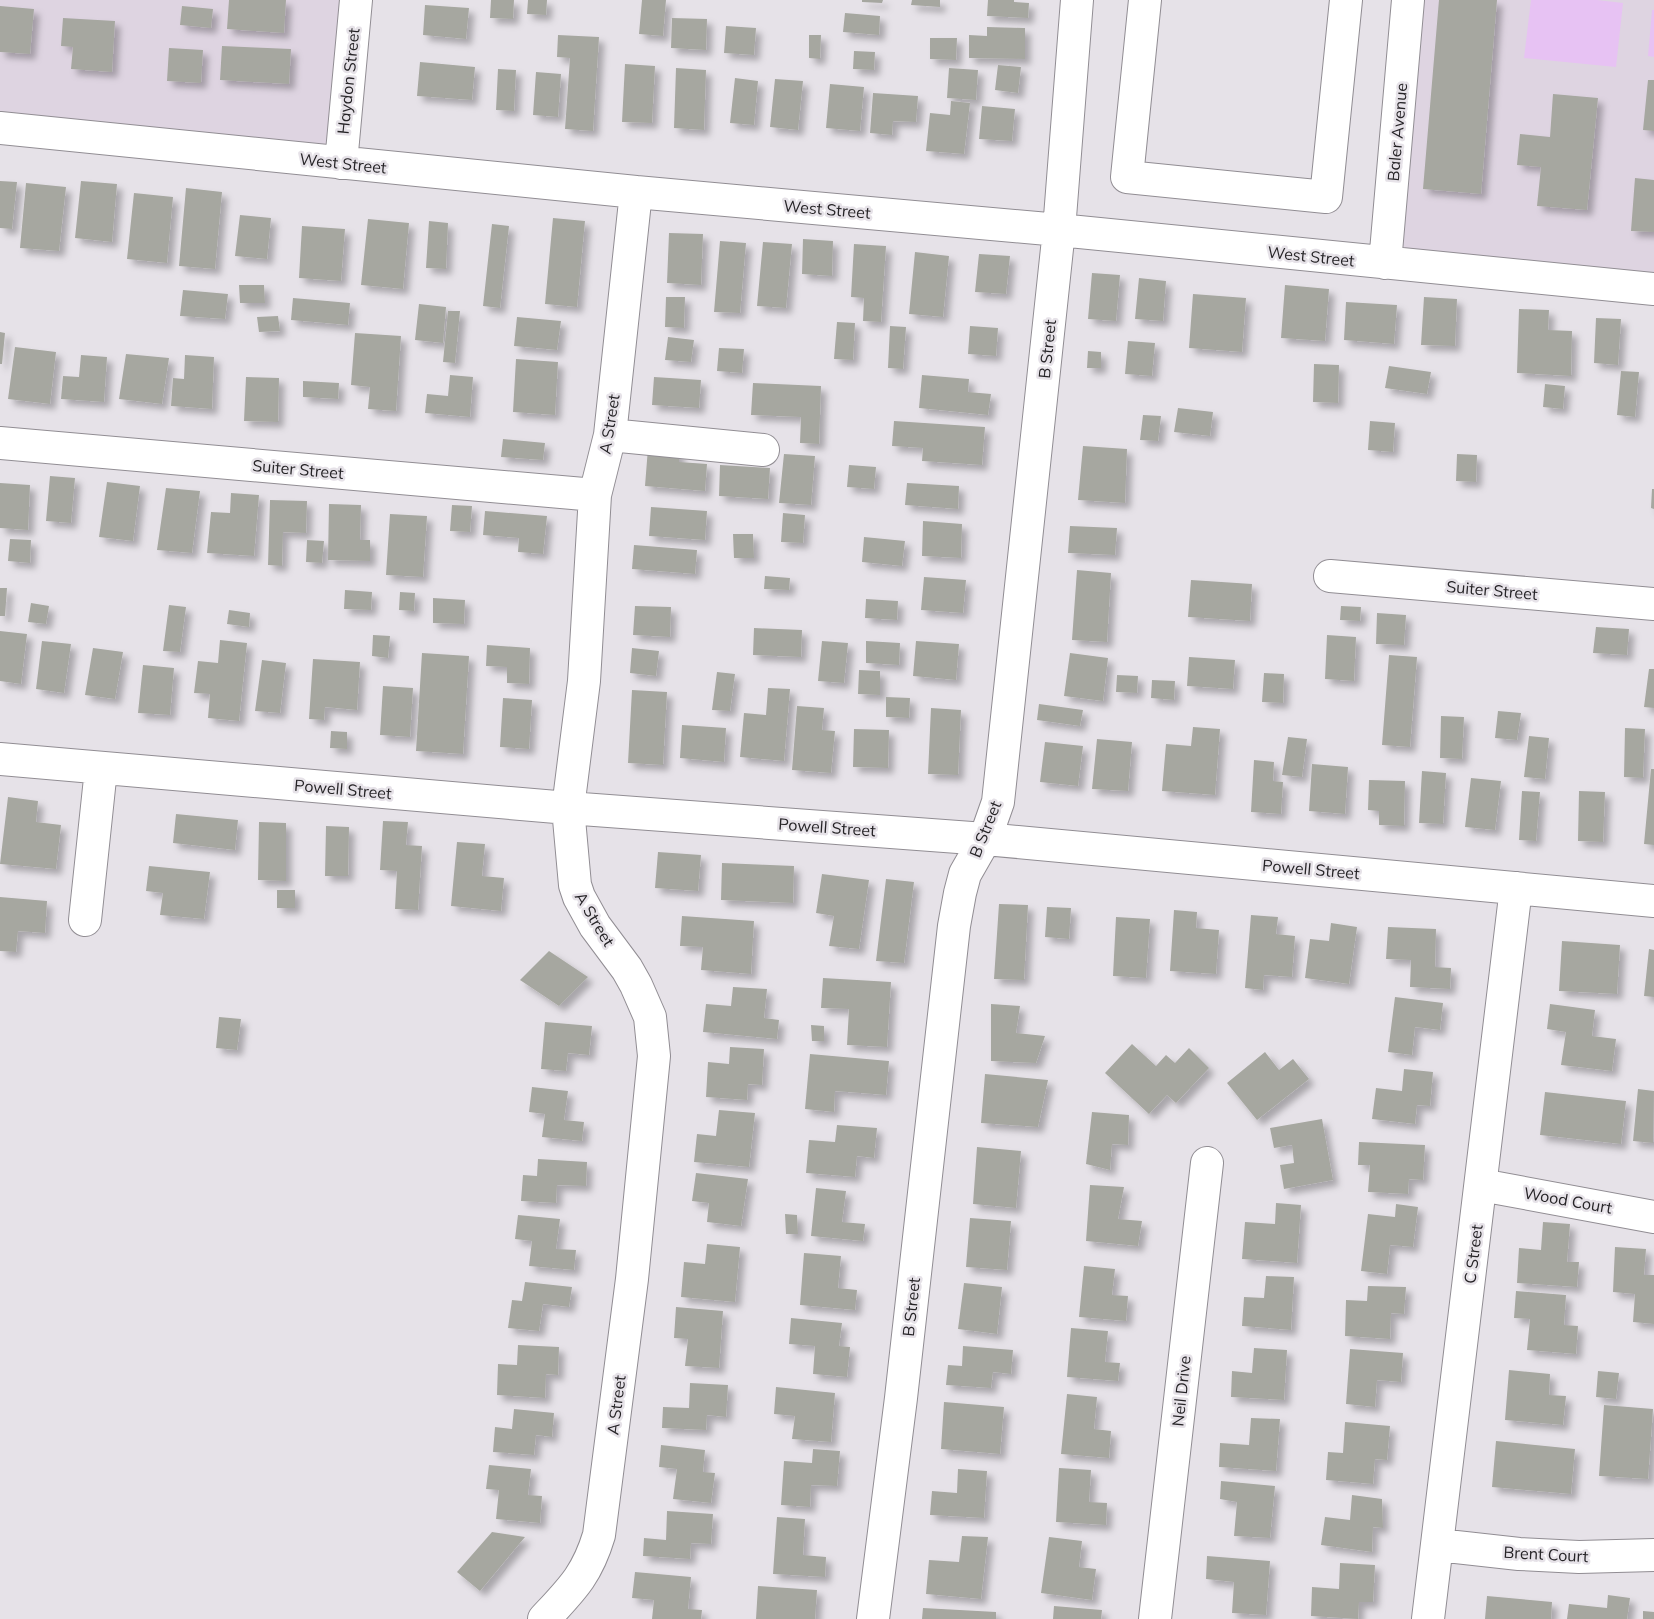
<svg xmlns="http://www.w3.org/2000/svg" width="1654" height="1619" font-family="Mulish,sans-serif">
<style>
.built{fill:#ded4e1}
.green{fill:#e7c2f3}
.building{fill:#a6a7a0;filter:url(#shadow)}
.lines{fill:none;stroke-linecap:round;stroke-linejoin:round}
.minor-casing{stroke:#918d93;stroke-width:34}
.minor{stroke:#fff;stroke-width:32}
.labels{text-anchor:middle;stroke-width:5;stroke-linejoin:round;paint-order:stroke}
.street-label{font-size:16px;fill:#262427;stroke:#e6e2e8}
</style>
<defs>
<filter id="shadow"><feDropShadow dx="5.5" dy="5.5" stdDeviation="3" flood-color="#0004"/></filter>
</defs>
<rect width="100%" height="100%" fill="#e6e2e8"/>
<path class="built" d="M0 0H356L341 163 0 128Z
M1414 0H1654V285L1394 260Z"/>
<path class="green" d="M1531 0H1597L1623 3 1616 67 1524 58Z
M1652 10H1654V57L1648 56Z"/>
<path class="building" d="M229 0H286L284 33 227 29Z
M491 0H514L513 19 490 18Z
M528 0H547L546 15 527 14Z
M642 0H666L663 36 639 34Z
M862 0H883L882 3 862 2Z
M912 0H940V7L911 5Z
M988 0H1014V2L1029 3 1028 18 987 16Z
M1439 0H1497L1481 194 1423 189Z
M425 5 469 8 466 39 423 35Z
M0 6 34 9 30 54 0 52Z
M182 6 213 9 211 28 180 25Z
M845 13 880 16 879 35 843 32Z
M63 18 115 21 112 72 71 69 73 47 61 46Z
M672 18 707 19 706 50 671 48Z
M726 26 756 28 754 55 724 53Z
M987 27 1025 28V59L969 58V35L987 36Z
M558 35 599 37 593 131 565 129 570 58 557 57Z
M809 35H821L820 59 809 58Z
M930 38H957L956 60 930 59Z
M222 46 291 49 289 84 220 80Z
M169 48 203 50 201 83 167 81Z
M854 51 875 52 874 70 853 69Z
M420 62 475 67 472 100 417 96Z
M625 64 655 66 652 123 622 122Z
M998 65 1021 67 1018 93 995 90Z
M676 68 706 70 704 130 674 128Z
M949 68 978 70 976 100 947 98Z
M498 69 516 70 514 111 496 110Z
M536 72 561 74 558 117 533 115Z
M735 78 758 81 754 125 730 123Z
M775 79 803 81 798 130 770 127Z
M1648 80H1654V131L1643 130Z
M830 84 864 87 860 131 826 128Z
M873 93 918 96 916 122 893 121 892 135 870 133Z
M1553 94 1598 98 1587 210 1537 206 1541 167 1517 165 1520 134 1550 137Z
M951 101 970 103 964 154 926 151 930 113 950 115Z
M982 106 1015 109 1012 141 979 139Z
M1635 178 1654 180V232L1631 231Z
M0 181 17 182 12 229 0 228Z
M81 181 117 184 112 242 75 238Z
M26 183 66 187 59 251 20 248Z
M186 188 222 192 215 269 179 266Z
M134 193 173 197 167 263 127 259Z
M240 215 271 218 267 259 235 256Z
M553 218 585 221 577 307 545 304Z
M368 219 409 223 403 289 361 285Z
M429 221 448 223 446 269 426 268Z
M492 224 509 226 500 308 483 306Z
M302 226 345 229 341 281 299 278Z
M669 233 703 234 701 285 667 283Z
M803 239 833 241 832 276 802 274Z
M720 241 746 243 740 313 714 312Z
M763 242 792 244 786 308 757 306Z
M854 244 886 246 881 322 863 321 864 298 851 297Z
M915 252 949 256 943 317 909 314Z
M979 254 1010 256 1006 294 975 292Z
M1092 273 1120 275 1116 321 1088 319Z
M1139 278 1166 281 1163 321 1135 319Z
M239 285H264L265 303H240Z
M1285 285 1329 289 1325 341 1281 338Z
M183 290 228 294 225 319 180 316Z
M1193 294 1246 298 1242 352 1189 348Z
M666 297H685L684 328 665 327Z
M1424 297 1457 299 1455 346 1421 345Z
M293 298 350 303 348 325 291 320Z
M1346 302 1397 305 1394 344 1344 340Z
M419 304 446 307 443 343 415 340Z
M1519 309 1549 310 1548 330 1572 331 1571 376 1517 373Z
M448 311H460L455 363 443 362Z
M278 316 280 331 259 332 257 317Z
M517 317 561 321 557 350 514 346Z
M1596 318 1621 319 1618 365 1594 363Z
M837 322 855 323 853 360 834 359Z
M890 326 906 327 903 369 888 368Z
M970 326 998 328 996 356 968 354Z
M0 332 5 333 2 364H0Z
M355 333 401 336 396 411 368 409 370 387 351 385Z
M668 337 694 340 691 362 665 360Z
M1128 341 1155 343 1152 376 1125 374Z
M15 347 56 352 50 404 8 399Z
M719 348 744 349 742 373 717 371Z
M1088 351 1101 352V368H1087Z
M126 354 169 358 162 404 119 399Z
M81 355 107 357 104 402 61 399 63 376 79 377Z
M185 355 214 357 212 409 171 406 173 378 184 379Z
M516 359 558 362 555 415 513 412Z
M1314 364 1339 365 1338 403 1313 402Z
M1389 366 1431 372 1427 394 1385 388Z
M1621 371 1639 372 1635 417 1617 415Z
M450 375 473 377 470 417 425 413 427 394 448 396Z
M922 375 969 379 968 392 991 394 988 415 919 408Z
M246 377 279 378 278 422 244 421Z
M654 377 701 380 699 408 652 405Z
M303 381 339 383 338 399 303 397Z
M753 383 821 386 819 444 800 443 801 417 751 415Z
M1545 384 1565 386 1563 409 1543 407Z
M1178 408 1213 412 1210 436 1174 432Z
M1143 415 1161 416 1158 441 1140 440Z
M894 421 985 427 982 465 922 461 923 448 892 446Z
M1370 421 1395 423 1393 452 1368 450Z
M503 439 545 443 543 460 501 457Z
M1083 446 1127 449 1125 503 1078 500Z
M648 448 679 451V462L707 464 705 491 645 486Z
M784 454 815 456 811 505 779 503Z
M1457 454 1477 455 1476 482 1456 481Z
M720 465 770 468 768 499 719 496Z
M849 465 876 467 874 489 847 487Z
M50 476 75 478 71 523 46 521Z
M107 482 140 486 133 541 99 537Z
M0 483 30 485 28 530 0 528Z
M907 483 959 486 958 509 905 505Z
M166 488 200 491 192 553 157 550Z
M1652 489H1654V509L1651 508Z
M231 493 259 495 254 556 207 553 211 512 230 513Z
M270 500 307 501 306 533 283 532 282 566 268 565Z
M329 504 361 505 360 540H370V561L328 560Z
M452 505 472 506 470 532 450 531Z
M651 507 707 511 705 540 649 536Z
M485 511 547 516 543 554 518 552 519 538 483 535Z
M783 513 805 515 803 543 781 542Z
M390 514 427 516 423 577 386 575Z
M923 521 962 524 961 558 922 556Z
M1070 526 1117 528 1115 555 1068 553Z
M733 534H753L754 558H734Z
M864 537 905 541 902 566 862 562Z
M10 539 31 540 30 563 8 561Z
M307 540 324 541 322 563 306 562Z
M634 545 697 550 695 574 632 569Z
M1077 570 1111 573 1107 642 1072 640Z
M765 576 790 578 789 590 764 589Z
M924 577 966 580 963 613 921 610Z
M1191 580 1252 584 1250 621 1188 617Z
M0 588H7L5 616H0Z
M345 590 372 592 371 610 344 609Z
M400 592 415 593 414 611 399 610Z
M433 598 465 600 464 624 433 623Z
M866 599 898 601 897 620 865 618Z
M31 603 49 606 46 624 28 622Z
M169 605 186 607 180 652 163 651Z
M635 606 671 607 670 637 633 635Z
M1341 606 1361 607 1360 621 1340 620Z
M229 610 250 613 249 627 227 624Z
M1377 613 1406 615 1404 645 1376 644Z
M1596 627 1629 629 1627 655 1593 653Z
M754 628 802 630 801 657 753 655Z
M0 631 27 634 21 684 0 681Z
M373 635 390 636 388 658 372 656Z
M1327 635 1356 637 1354 681 1325 679Z
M220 640 247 643 239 721 208 718 210 694 194 693 198 661 218 663Z
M42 641 71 644 64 693 36 689Z
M822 641 848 643 844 683 818 681Z
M866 641 900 643 899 665 866 663Z
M916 641 959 644 956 680 913 676Z
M487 645 530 648 529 684 507 683V667L486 666Z
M93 648 123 652 115 699 85 695Z
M632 648 659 651 656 676 630 673Z
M422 653 469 656 463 754 416 751Z
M1070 653 1108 658 1103 701 1064 696Z
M1389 655 1417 657 1410 747 1382 745Z
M1189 657 1235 660 1233 689 1187 686Z
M313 659 360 662 357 710 325 707 324 720 309 719Z
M262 660 286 663 280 713 255 711Z
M143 665 174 668 170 715 138 713Z
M1649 669H1654V708L1644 707Z
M859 670 880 671V695L858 694Z
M717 672 735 674 730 711 712 710Z
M1264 673 1284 674 1283 703 1262 702Z
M1117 675 1138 676 1137 693 1116 692Z
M1152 680 1175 681 1174 700 1151 698Z
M383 686 413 688 410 737 380 735Z
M768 688 790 689 784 761 740 757 744 713 766 715Z
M632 690 667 692 663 765 628 763Z
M886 697 910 698 909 718 886 717Z
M503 698 532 700 529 749 500 747Z
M1039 704 1083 710 1080 726 1037 720Z
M797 706 824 708 822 730 835 731 831 773 792 770Z
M931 708 961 710 958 775 928 774Z
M1498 711 1521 713 1517 740 1495 738Z
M1441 716 1464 717 1462 759 1440 758Z
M682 725 726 728 724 762 680 758Z
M1193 727 1220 729 1215 795 1162 791 1166 744 1191 746Z
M1625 728 1645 729 1643 778 1624 777Z
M854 729 889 730 888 768 853 767Z
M331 731 347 732V749L330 748Z
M1529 736 1549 738 1545 779 1524 777Z
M1288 737 1307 739 1302 777 1282 775Z
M1097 739 1132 742 1128 791 1092 789Z
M1045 742 1083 746 1078 786 1040 782Z
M1254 760 1274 762 1273 781 1283 782 1281 814 1251 812Z
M1312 764 1348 767 1345 814 1309 811Z
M1651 769H1654V845L1644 844Z
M1422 771 1446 773 1443 824 1419 823Z
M1471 778 1501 781 1495 830 1465 827Z
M1369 780 1405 781 1404 826 1379 825V811L1368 810Z
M1522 791 1540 792 1536 841 1519 840Z
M1579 791 1605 792 1603 842 1578 841Z
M8 797 38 801 36 822 61 825 56 869 0 864Z
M176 814 238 820 235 850 173 843Z
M383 821 408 822 406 845 422 846 418 910 395 909 397 871 380 870Z
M259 822 286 823V881L258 880Z
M326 826 349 827 348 876H325Z
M457 842 485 844 482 876 504 878 501 911 451 906Z
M658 852 701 855 698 891 655 888Z
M722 863 794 866 793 903 721 900Z
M149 866 210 872 204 919 160 915 163 893 146 891Z
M822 874 869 880 859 949 829 946 834 916 816 913Z
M886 879 914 882 904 963 876 961Z
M277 890H295V908H277Z
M0 897 47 901 45 933 18 931 16 952 0 951Z
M999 904 1028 905 1024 980 994 979Z
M1047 907 1071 908 1069 939 1045 937Z
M1174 910 1197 912 1196 928 1219 930 1216 974 1170 971Z
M1251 915 1278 917 1276 934 1295 936 1292 977 1264 975 1263 990 1245 988Z
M682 916 754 921 751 974 701 970 703 947 680 946Z
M1116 917 1150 919 1146 978 1113 976Z
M1331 923 1357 927 1349 984 1305 978 1310 939 1329 941Z
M1388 927 1436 929 1435 967 1451 968 1450 989 1410 987 1411 960 1386 959Z
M1562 941 1620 945 1617 994 1559 991Z
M1649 949 1654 950V997L1644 996Z
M549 951 588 977 559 1006 520 980Z
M823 978 891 982 887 1047 847 1045 849 1009 821 1008Z
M733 987 767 989 764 1018 779 1020 777 1039 703 1032 706 1004 731 1006Z
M1395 997 1443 1003 1440 1030 1415 1027 1412 1055 1388 1052Z
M991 1004 1020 1006 1016 1033 1045 1036 1036 1063 991 1061Z
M1550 1004 1595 1010 1592 1036 1616 1039 1612 1071 1561 1065 1566 1032 1547 1029Z
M219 1017 241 1019 237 1050 216 1048Z
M545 1022 592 1026 589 1055 568 1053 566 1071 541 1069Z
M811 1025 824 1026V1041H812Z
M1132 1044 1156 1066 1166 1055 1175 1063 1189 1048 1209 1068 1176 1103 1167 1095 1149 1114 1105 1073Z
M730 1047 764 1049 762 1085 748 1084 747 1100 706 1097 708 1062 729 1064Z
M1265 1052 1279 1070 1293 1059 1309 1079 1257 1120 1227 1083Z
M810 1054 889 1061 886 1095 835 1091 834 1112 805 1109Z
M1404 1069 1433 1072 1430 1106 1417 1105 1415 1124 1372 1119 1376 1088 1402 1091Z
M985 1074 1048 1080 1038 1127 981 1123Z
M532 1087 568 1091 564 1120 584 1122 582 1141 542 1137 545 1114 529 1112Z
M1638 1089 1654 1091 1653 1143 1633 1141Z
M1545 1092 1626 1101 1621 1144 1540 1135Z
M719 1110 755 1113 749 1167 694 1162 697 1134 716 1136Z
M1092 1112 1129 1115 1128 1145 1112 1144 1110 1170 1086 1164Z
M1322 1119 1333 1180 1284 1189 1280 1165 1294 1163 1292 1145 1274 1148 1270 1128Z
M837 1125 877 1128 874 1158 857 1156 855 1177 806 1173 809 1140 835 1142Z
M1359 1142 1425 1145 1423 1180 1409 1179 1408 1194 1368 1192 1370 1165H1358Z
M977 1147 1021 1151 1016 1208 973 1204Z
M538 1159 587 1162 586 1186 557 1185 556 1203 521 1201 523 1175 537 1176Z
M696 1173 748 1179 741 1226 707 1222 709 1203 692 1201Z
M1090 1185 1124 1187 1118 1219 1142 1221 1138 1246 1086 1241Z
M816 1188 846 1191 842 1222 865 1224 863 1241 811 1236Z
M1276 1203 1301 1205 1297 1263 1242 1259 1245 1222 1275 1224Z
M1396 1204 1418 1207 1413 1247 1390 1245 1387 1274 1361 1271 1368 1214 1395 1217Z
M785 1214 797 1215 798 1234H786Z
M518 1215 560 1219 556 1249 576 1250 574 1270 529 1266 532 1241 515 1239Z
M970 1218 1011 1221 1007 1270 966 1267Z
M1543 1222 1570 1224 1567 1262H1579L1577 1287 1517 1283 1519 1248 1541 1250Z
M707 1244 740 1247 735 1302 681 1297 684 1262 705 1264Z
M1615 1247 1646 1249 1644 1275H1654V1324L1633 1322 1635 1294 1613 1292Z
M804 1253 841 1256 838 1288 857 1290 855 1310 800 1305Z
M1084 1266 1115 1269 1112 1295 1128 1296 1126 1321 1079 1317Z
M1266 1276 1294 1277 1291 1330 1242 1326 1244 1297 1264 1298Z
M525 1282 572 1287 569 1307 543 1304 539 1331 508 1328 512 1300 522 1301Z
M964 1283 1002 1287 997 1334 958 1329Z
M1368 1286 1406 1287 1404 1314 1391 1313 1390 1339 1345 1336 1346 1300 1367 1301Z
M1516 1291 1566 1295 1564 1325 1578 1326 1576 1354 1527 1350 1530 1319 1514 1318Z
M676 1307 723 1311 719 1368 685 1366 688 1339 674 1338Z
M791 1318 842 1323 839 1346 850 1347 847 1377 813 1374 815 1346 789 1344Z
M1071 1328 1108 1331 1105 1362 1120 1363 1118 1381 1067 1377Z
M518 1345 559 1347 558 1375 546 1374 545 1398 497 1395 498 1364 517 1365Z
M963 1346 1013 1350 1011 1374 993 1372 991 1388 946 1385 948 1365 962 1366Z
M1254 1348 1287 1350 1284 1400 1231 1397 1232 1371 1252 1373Z
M1350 1349 1403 1353 1401 1382 1377 1380 1375 1407 1346 1404Z
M1509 1370 1550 1374 1549 1395 1566 1396 1563 1425 1505 1420Z
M1598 1371 1619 1373 1616 1399 1596 1397Z
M690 1383 728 1385 726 1417 707 1415 706 1430 662 1428 663 1407 689 1408Z
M776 1387 835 1393 831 1442 792 1439 795 1416 774 1414Z
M1067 1394 1097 1397 1094 1429 1111 1431 1109 1458 1061 1454Z
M944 1402 1004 1407 1000 1454 941 1449Z
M1604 1405 1653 1409 1648 1479 1599 1476Z
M514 1409 554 1413 552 1437 536 1435 534 1455 493 1452 495 1427 512 1429Z
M1251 1418 1280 1419 1276 1471 1219 1467 1220 1443 1249 1445Z
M1345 1422 1390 1426 1387 1460 1375 1459 1373 1484 1326 1480 1328 1452 1343 1453Z
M1496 1441 1575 1449 1571 1494 1492 1487Z
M661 1445 705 1450 703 1472 715 1473 711 1503 673 1499 677 1469 659 1467Z
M813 1449 840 1451 837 1486 811 1485 810 1507 781 1505 784 1461 812 1463Z
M489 1465 531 1469 528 1495 542 1496 540 1523 496 1519 499 1490 486 1489Z
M1059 1468 1091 1470 1089 1502 1107 1503 1106 1525 1056 1522Z
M958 1469 987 1471 984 1518 930 1515 932 1491 957 1493Z
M1221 1481 1275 1486 1270 1538 1234 1536 1237 1502 1220 1499Z
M1352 1495 1382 1499 1383 1528 1373 1527 1372 1552 1321 1545 1325 1517 1350 1520Z
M667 1511 713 1514 711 1544 691 1543 690 1559 643 1556 644 1538 666 1540Z
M777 1517 805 1519 803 1555 826 1557 825 1577 773 1574Z
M492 1532 525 1537 480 1591 457 1572Z
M962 1536 988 1537 981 1599 926 1594 929 1560 959 1562Z
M1049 1537 1082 1541 1079 1567 1096 1569 1092 1600 1041 1593Z
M1207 1556 1270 1561 1266 1615 1232 1613 1234 1582 1206 1579Z
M1340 1563 1375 1565 1373 1602H1359L1358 1619 1311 1616 1312 1587 1339 1589Z
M635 1572 691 1577 688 1609 702 1610 701 1619H652L654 1600 632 1598Z
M758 1586 817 1590 815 1619H756Z
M1608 1595 1630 1598 1627 1619H1567L1569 1604 1607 1608Z
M1487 1596 1552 1602 1551 1619H1485Z
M1054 1606 1102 1610 1101 1619H1053Z
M923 1608 996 1612V1619H922Z
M1643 1611 1654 1612V1619H1643Z"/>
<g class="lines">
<defs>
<path id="minor" d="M1145 0 1127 177 1326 197 1346 0
M0 128 636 192 1059 230 1654 289
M341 163 356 0
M1385 263 1408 0
M610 435 763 450
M0 443 595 495
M1330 576 1654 604
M0 759 568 808 985 839 1654 901
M85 920 101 769
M1481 1185 1654 1217
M1438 1545 1519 1554 1579 1557 1654 1555
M544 1619C572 1589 587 1575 599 1535L632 1279 654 1056 650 1017 636 985 627 969 595 926 579 897 575 885 568 808 584 681 595 495 610 435 636 192
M873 1619 901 1398 954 926 960 893 965 874 985 839 998 802 1059 230 1077 0
M1155 1619 1207 1163
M1428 1619 1516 888"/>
</defs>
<use href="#minor" class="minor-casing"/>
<use href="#minor" class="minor"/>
</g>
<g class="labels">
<g class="street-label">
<text transform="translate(348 81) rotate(-84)" y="6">Haydon Street</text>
<text transform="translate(1397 132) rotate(-85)" y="6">Baler Avenue</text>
<text transform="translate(343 163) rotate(6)" y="6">West Street</text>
<text transform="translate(827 209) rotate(5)" y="6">West Street</text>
<text transform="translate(1311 256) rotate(6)" y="6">West Street</text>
<text transform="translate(1047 349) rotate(-84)" y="6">B Street</text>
<text transform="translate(609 424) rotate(-81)" y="6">A Street</text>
<text transform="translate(298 469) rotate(5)" y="6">Suiter Street</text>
<text transform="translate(1492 590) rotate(5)" y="6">Suiter Street</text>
<text transform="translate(343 789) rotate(5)" y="6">Powell Street</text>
<text transform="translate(827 827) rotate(4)" y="6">Powell Street</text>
<text transform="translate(985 829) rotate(-68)" y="6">B Street</text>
<text transform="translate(1311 869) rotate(5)" y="6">Powell Street</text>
<text transform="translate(595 919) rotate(59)" y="6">A Street</text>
<text transform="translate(1568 1200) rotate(10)" y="6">Wood Court</text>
<text transform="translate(1473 1254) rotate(-83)" y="6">C Street</text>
<text transform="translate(911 1307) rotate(-84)" y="6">B Street</text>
<text transform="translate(1181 1391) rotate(-84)" y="6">Neil Drive</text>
<text transform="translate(616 1405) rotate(-83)" y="6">A Street</text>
<text transform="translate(1546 1554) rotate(3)" y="6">Brent Court</text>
</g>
</g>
</svg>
